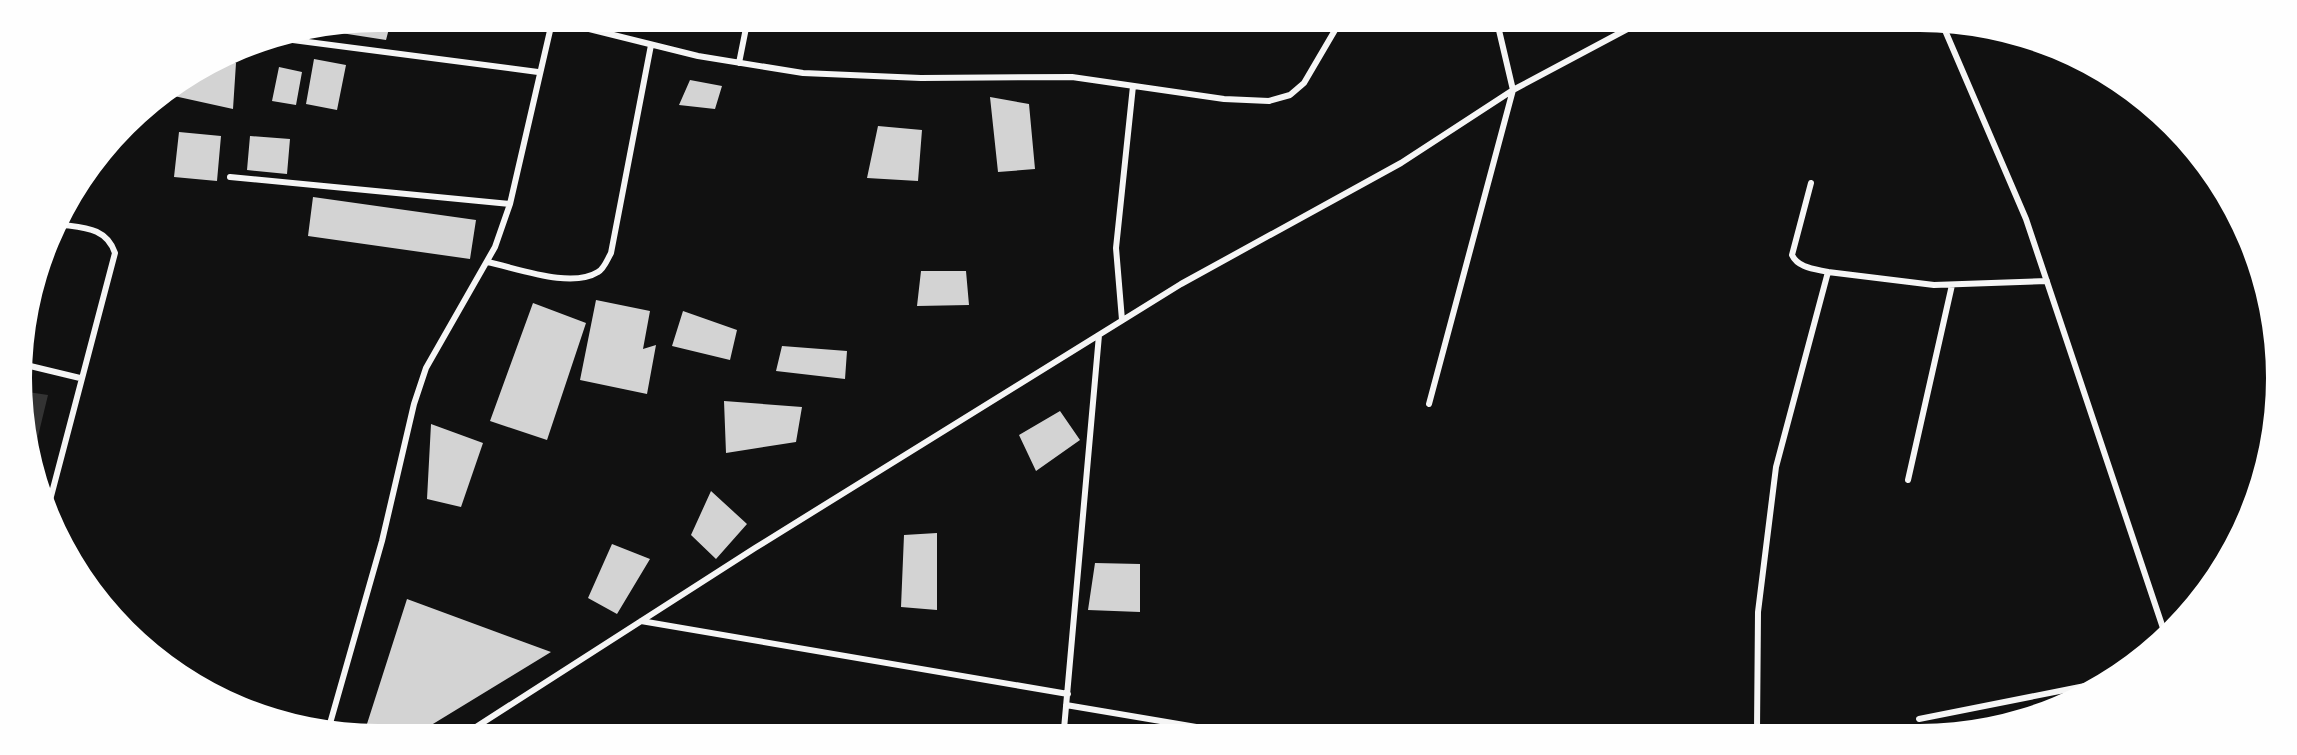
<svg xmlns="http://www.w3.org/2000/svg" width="2297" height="755" font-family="Arial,sans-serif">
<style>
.water{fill:#333}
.building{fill:#d3d3d3}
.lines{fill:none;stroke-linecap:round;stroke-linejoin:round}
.minor{stroke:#f5f5f5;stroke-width:6}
</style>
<rect width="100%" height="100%" fill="#111"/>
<path class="water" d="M28 392 48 395 32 461V460Z"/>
<path class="building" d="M378 21H391L386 40 341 33V28Z
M224 59 236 63 233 109 174 96 176 89Z
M314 59 346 65 337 110 306 104Z
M279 67 302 72 296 105 272 101Z
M690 80 722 86 715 109 679 105Z
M990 97 1029 104 1035 169 998 172Z
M878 126 922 130 918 181 867 178Z
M179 132 221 136 217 181 174 177Z
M250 136 290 139 287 174 247 170Z
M313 197 476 220 470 259 308 236Z
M921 271H966L969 305 917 306Z
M596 300 650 311 643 349 656 345 647 394 580 380Z
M533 303 586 323 547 440 490 421Z
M683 311 737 330 730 360 672 346Z
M782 346 847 351 845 379 776 371Z
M724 401 802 407 796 442 726 453Z
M1060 411 1080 440 1036 471 1019 435Z
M431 424 483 443 461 507 427 499Z
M711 491 747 524 716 559 691 535Z
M937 533V610L901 607 904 535Z
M612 544 650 559 617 614 588 598Z
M1095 563 1140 564V612L1088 610Z
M407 599 551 652 428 727H366Z"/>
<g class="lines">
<path class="minor" d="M561 22 698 56 803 73 921 78 1072 77 1224 99 1269 101 1290 95 1304 83 1338 25
M1944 28 2026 219 2165 634
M285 39 538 72
M739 63 747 23
M230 177 510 204
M1811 183 1792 255C1798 268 1815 269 1828 272
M487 262C517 268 571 289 598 272 604 269 607 260 611 253L651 45
M1122 320 1116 248 1133 86
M26 365 80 378
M1429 404 1513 90 1498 26
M1908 480 1952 285
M49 504 115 253C106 226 81 228 57 224
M641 621 1068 694
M1066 705 1208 729
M1919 719 2095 684
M329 727 382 541 414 404 426 368 495 247 510 204 552 22
M476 727 755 548 1181 284 1401 163 1513 90 1633 26
M1064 729 1099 335
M1757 730 1758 612 1776 467 1828 272 1934 285 2047 281"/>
</g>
<path d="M0 0H2297V755H0ZM378 32H1920A346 346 0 0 1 2266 378V378A346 346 0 0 1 1920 724H378A346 346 0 0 1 32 378V378A346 346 0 0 1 378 32Z" fill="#fefefe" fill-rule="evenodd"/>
</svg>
